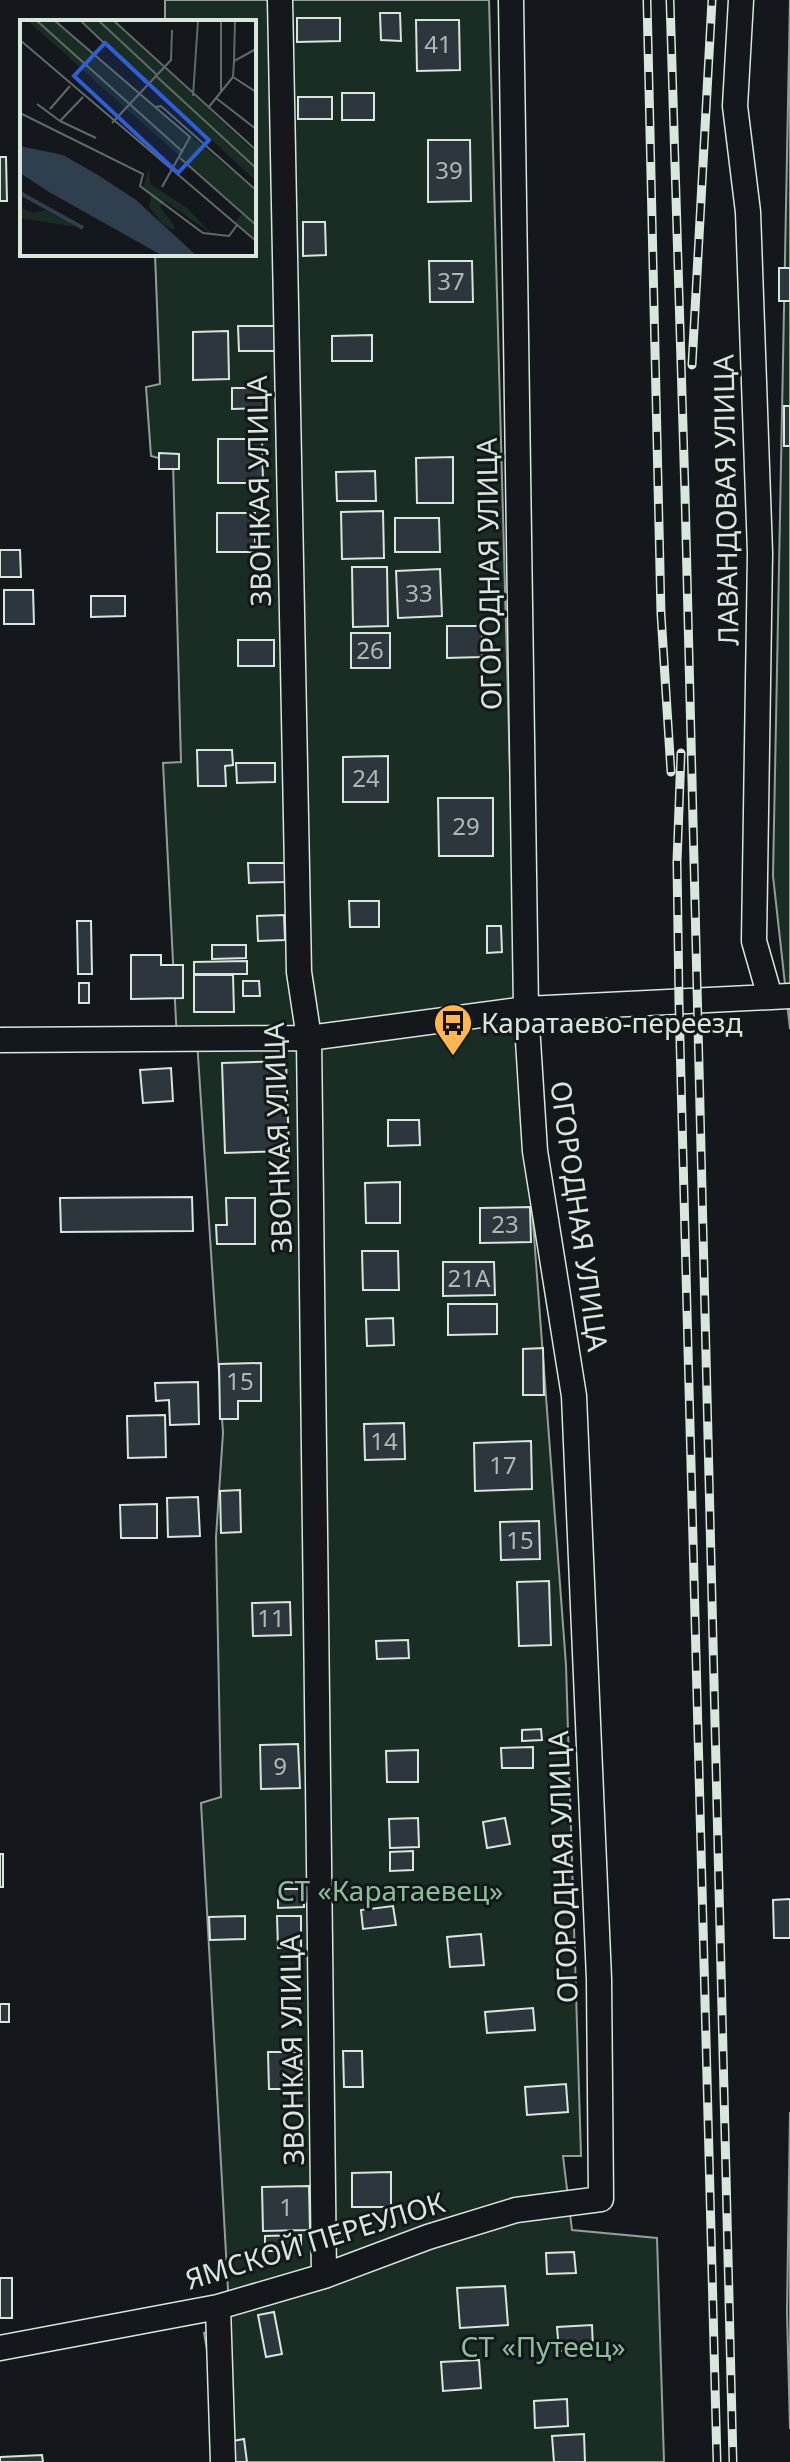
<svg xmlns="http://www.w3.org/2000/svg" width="790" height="2462" font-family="'Noto Sans',sans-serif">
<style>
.green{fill:#1a2d24;stroke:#939e99;stroke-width:2}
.building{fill:#2c363c;stroke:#d8e6dc;stroke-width:2}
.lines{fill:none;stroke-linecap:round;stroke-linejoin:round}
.street-casing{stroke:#d8e6dc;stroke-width:27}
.street{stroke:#14181c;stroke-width:24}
.rail-casing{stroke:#d8e6dc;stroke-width:9}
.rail{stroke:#14181c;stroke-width:6;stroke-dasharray:18;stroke-linecap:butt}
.labels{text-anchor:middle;stroke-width:6;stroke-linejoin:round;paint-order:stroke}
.number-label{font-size:24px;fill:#adbab4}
.street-label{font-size:28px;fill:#d8e6dc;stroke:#14181c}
.poi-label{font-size:28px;fill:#d8e6dc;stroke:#14181c;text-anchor:start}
.park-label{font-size:28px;fill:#8ac095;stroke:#14181c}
.inset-river{fill:none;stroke:#2f3f4d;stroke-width:4}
.inset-road{fill:none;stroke:#626a69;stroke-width:2}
.view{fill:#305dd8;fill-opacity:0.15;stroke:#305dd8;stroke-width:4}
.inset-edge{fill:none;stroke:#d8e6dc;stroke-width:4}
</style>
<rect width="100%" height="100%" fill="#14181c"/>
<path class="green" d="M165 0H489L516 994 566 1665 581 2156H563L572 2230 657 2238 664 2462H227L204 2333 219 2328 229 2308 201 1803 221 1797 216 1537 223 1433 197 1041H177L163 763 181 762 173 462 151 456 146 387 160 384 155 254H254V22H165Z
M790 0V1029L773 876Z
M790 2112V2429L787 2312Z"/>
<path class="building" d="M380 13H400L401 41 381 40Z
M297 18H340V41L297 42Z
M416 20H459L460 70 417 71Z
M342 93H374V120H342Z
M298 97H332V119H298Z
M428 140H470L471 201 428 202Z
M0 157H6L7 201H0Z
M303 222H325L326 255 303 256Z
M429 261H472L473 302H430Z
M779 268H790V301H779Z
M238 326H274L275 351H239Z
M228 331 229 379 193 380V332Z
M372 335V361H332V336Z
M232 388H263L264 408 232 409Z
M784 406H790V446H784Z
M218 439H262L263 483H218Z
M159 453 179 454V469H159Z
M453 457V503H417L416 458Z
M375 471 376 501H337L336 472Z
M383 511 384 558 342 559 341 512Z
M217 513H255V552H217Z
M395 518H439L440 552H395Z
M0 550H20L21 577H0Z
M352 567H387L388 626 353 627Z
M440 569 442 616 398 618 396 571Z
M4 590H33L34 624H4Z
M91 596H125V616L91 617Z
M447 626H482V657L447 658Z
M351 633H390V668H351Z
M238 640H274V666H238Z
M197 750H232L233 765 225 766 226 786H198Z
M388 756V802H343V757Z
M236 763H275V782L237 783Z
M438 798H493V856H439Z
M248 863H285V882L249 883Z
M349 901H379V927H350Z
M284 915 285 940 258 941 257 916Z
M77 921H91L92 974H78Z
M487 926H501L502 952 487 953Z
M212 945H246V958L212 959Z
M131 955H161V965H183V998L131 999Z
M247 961V974H194V962Z
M194 975H233L234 1012H194Z
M243 981H259L260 996H243Z
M79 983H89V1003H79Z
M286 1061 289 1151 225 1153 222 1063Z
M171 1068 173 1101 143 1103 140 1070Z
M388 1120H419L420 1145 388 1146Z
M400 1182V1223H366L365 1183Z
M192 1197 193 1231 61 1232 60 1198Z
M226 1198H255V1244H217L216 1225H227Z
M530 1207 531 1242 480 1243V1208Z
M362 1251H398L399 1290H363Z
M443 1262H494L495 1295 443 1296Z
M448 1304H497V1334L448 1335Z
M393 1318 394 1345 367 1346 366 1319Z
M543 1348 544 1395H523V1349Z
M261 1363V1401H238V1419H220L219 1364Z
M198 1382 199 1424 170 1425 169 1400 156 1401 155 1383Z
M165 1415 166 1457 128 1458 127 1416Z
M404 1423 405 1459 365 1460 364 1424Z
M531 1441 532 1489 475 1491 474 1443Z
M240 1490 241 1532 221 1533 220 1491Z
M198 1497 200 1536 168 1537 167 1498Z
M157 1504V1538H121L120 1505Z
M539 1521 540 1559 501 1560 500 1522Z
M549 1581 551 1645 519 1646 517 1582Z
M290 1602 291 1635 253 1636 252 1603Z
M408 1640 409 1658 377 1659 376 1641Z
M541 1729 542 1740 522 1741V1730Z
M298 1744 300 1788 261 1789 260 1745Z
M533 1747V1768H502L501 1748Z
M418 1750V1782H387L386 1751Z
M418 1818 419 1847 390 1848 389 1819Z
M505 1818 510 1844 487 1848 483 1822Z
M413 1851V1870L390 1871V1852Z
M0 1854H3V1887H0Z
M278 1889H304V1907L278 1908Z
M790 1899V1938H774L773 1900Z
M393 1906 396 1925 363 1929 361 1910Z
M245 1916V1939L210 1940 209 1917Z
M277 1916H301V1947L278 1948Z
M481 1934 484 1965 450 1967 447 1937Z
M0 2004H9V2022H0Z
M533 2008 535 2030 487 2033 485 2012Z
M343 2051H362L363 2087H344Z
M268 2052H301L302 2089H269Z
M566 2084 568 2112 527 2115 525 2087Z
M391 2172V2207H352V2173Z
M309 2186 310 2230 263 2231 262 2187Z
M301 2235V2251H265V2236Z
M574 2252 576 2273 547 2274 546 2253Z
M0 2278H12V2318H0Z
M505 2286 508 2325 460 2328 457 2288Z
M274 2312 282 2354 266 2357 258 2315Z
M592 2325 593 2349 559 2351 557 2327Z
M479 2360 481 2388 443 2391 441 2362Z
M567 2399 568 2426 535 2428 534 2401Z
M584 2434 585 2462H554L552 2436Z
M244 2439 247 2462H231L227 2442Z
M42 2455 43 2462H0V2457Z"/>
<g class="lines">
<defs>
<path id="street" d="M280 0 299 972 309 1038 324 2276
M741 0 735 106 748 212 760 553 754 941 770 997
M0 1040 309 1038 526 1009 790 996
M218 2307 223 2462
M0 2348 218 2307 324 2276 428 2237 516 2210 601 2199 599 1979 574 1396 535 1151 526 1009 511 0"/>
</defs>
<use href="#street" class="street-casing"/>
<use href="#street" class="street"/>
<defs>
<path id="rail" d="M647 0 661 614 671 772
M670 0 685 493 733 2462
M692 365 712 0
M681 753 677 862 679 1003 717 2462"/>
</defs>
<use href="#rail" class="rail-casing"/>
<use href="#rail" class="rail"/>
</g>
<defs>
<symbol id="bus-pin" viewBox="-11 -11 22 30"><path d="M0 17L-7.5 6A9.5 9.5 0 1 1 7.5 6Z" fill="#ffb74d" stroke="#14181c"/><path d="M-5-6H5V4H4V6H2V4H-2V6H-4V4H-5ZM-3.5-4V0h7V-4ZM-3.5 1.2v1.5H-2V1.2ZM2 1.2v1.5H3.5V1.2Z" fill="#111"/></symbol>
</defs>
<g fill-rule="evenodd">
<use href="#bus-pin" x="431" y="1001" width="44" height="60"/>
</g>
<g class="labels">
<g class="number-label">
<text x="438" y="53">41</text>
<text x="449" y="179">39</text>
<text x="451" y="290">37</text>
<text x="419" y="602">33</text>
<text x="370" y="659">26</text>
<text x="366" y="787">24</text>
<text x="466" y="835">29</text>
<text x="505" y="1233">23</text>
<text x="469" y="1287">21А</text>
<text x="240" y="1390">15</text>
<text x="384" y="1450">14</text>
<text x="503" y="1474">17</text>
<text x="520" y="1549">15</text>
<text x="271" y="1627">11</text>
<text x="280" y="1775">9</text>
<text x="286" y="2216">1</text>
</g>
<g class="street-label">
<text transform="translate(259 491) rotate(-91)" y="10">ЗВОНКАЯ УЛИЦА</text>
<text transform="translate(726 500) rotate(-91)" y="10">ЛАВАНДОВАЯ УЛИЦА</text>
<text transform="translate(489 574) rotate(-91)" y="10">ОГОРОДНАЯ УЛИЦА</text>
<text transform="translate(278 1138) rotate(-92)" y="10">ЗВОНКАЯ УЛИЦА</text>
<text transform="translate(579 1216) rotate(82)" y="10">ОГОРОДНАЯ УЛИЦА</text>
<text transform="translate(563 1867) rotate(-92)" y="10">ОГОРОДНАЯ УЛИЦА</text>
<text transform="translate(292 2050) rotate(-91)" y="10">ЗВОНКАЯ УЛИЦА</text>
<text transform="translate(315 2241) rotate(-17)" y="10">ЯМСКОЙ ПЕРЕУЛОК</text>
</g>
<g class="poi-label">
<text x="481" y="1033">Каратаево-переезд</text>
</g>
<g class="park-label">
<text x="390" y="1901">СТ «Каратаевец»</text>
<text x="543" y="2357">СТ «Путеец»</text>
</g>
</g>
<g transform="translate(20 20)">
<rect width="236" height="236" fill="#14181c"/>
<path d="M7 0H33L236 171V221L214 203 223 193ZM62 0H92L236 133V161ZM129 149 130 164 167 188 192 214 145 181 140 187 155 207 153 210 142 203 129 187 132 174 123 167ZM0 187 13 193 25 190 57 207 0 198Z" fill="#1a2d24"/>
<path d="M0 126 43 135 78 155 116 180 177 236H143L29 172 0 153Z" fill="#2f3f4d"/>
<path class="inset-river" d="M0 173 63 208"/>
<path class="inset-road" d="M16 0 163 132M34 0 170 117 142 167M60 0 126 63M78 0 136 54M93 0 236 130M201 0V72M0 20 236 221M214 41 215 0M135 55 236 148M213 57 214 41 236 29M213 57 236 72M173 76 178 0M196 78 236 109M17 84 40 101M136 87 141 86 236 170M188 88 213 57M30 89 50 66M0 93 123 154 120 166 183 213 209 216 217 205M40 101 76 118M40 101 63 77M92 103 151 40 152 10M160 138 236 205"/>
<path class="view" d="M85 23 189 120 158 153 54 56Z"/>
<rect width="236" height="236" class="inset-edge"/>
</g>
</svg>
